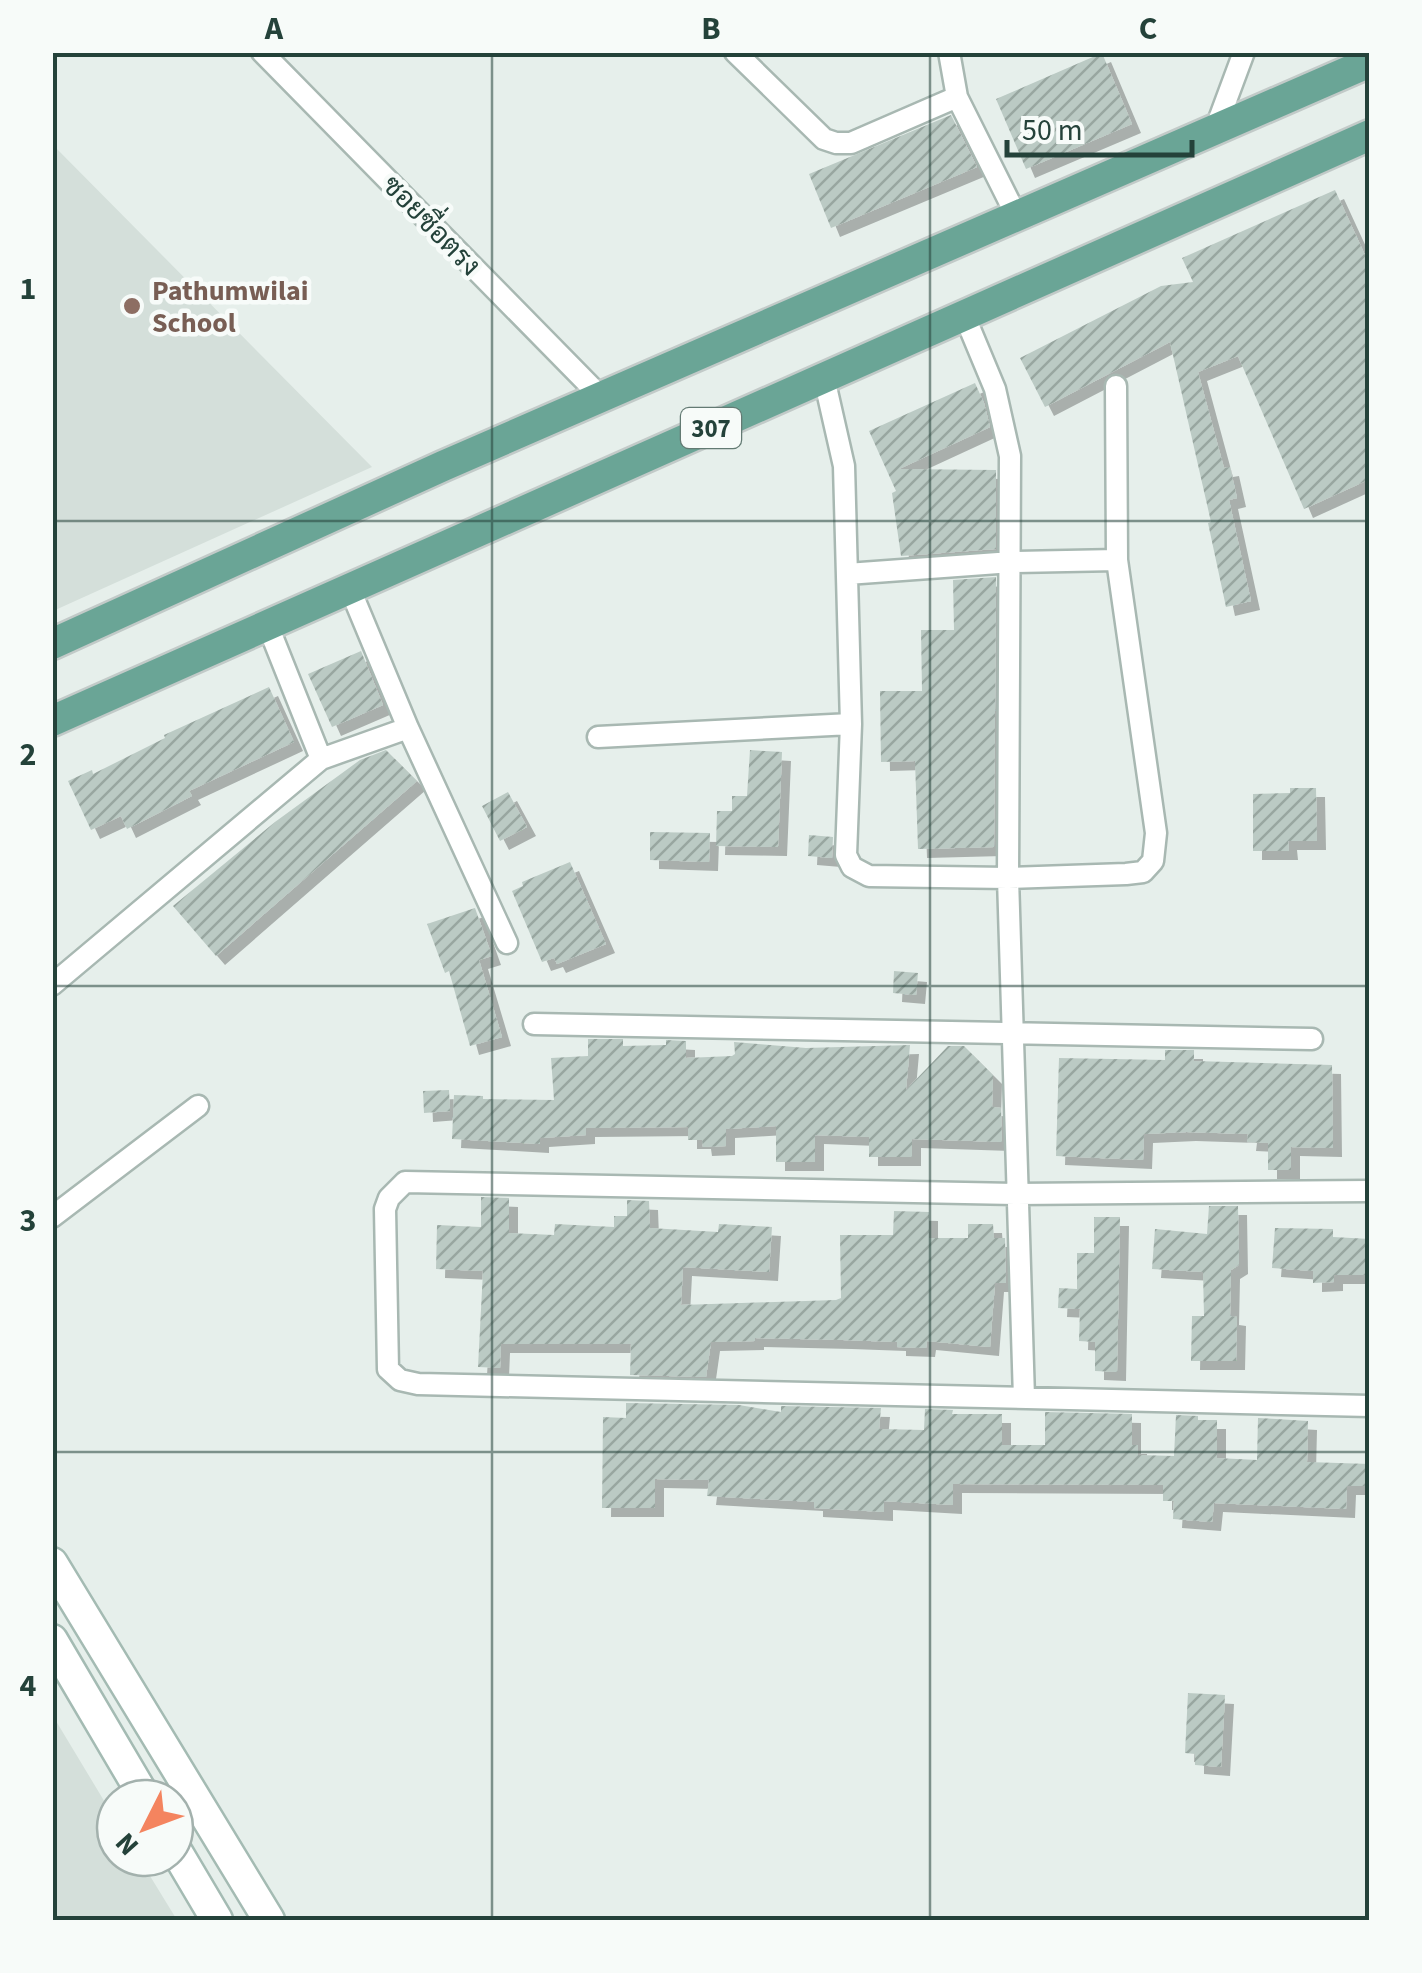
<svg xmlns="http://www.w3.org/2000/svg" width="1422" height="1973" font-family="'Source Sans 3',Sarabun,sans-serif">
<style>
.built{fill:#d4dfda}
.building{fill:url(#building-hatch);filter:url(#shadow)}
.lines{fill:none;stroke-linecap:round;stroke-linejoin:round}
.street-casing{stroke:#a8b8b2;stroke-width:25}
.secondary-casing{stroke:#a4bbb3;stroke-width:35}
.primary-casing{stroke:#c2cac8;stroke-width:35}
.street{stroke:#fff;stroke-width:20}
.secondary{stroke:#fff;stroke-width:30}
.primary{stroke:#6aa596;stroke-width:30}
.grid{fill:none;stroke:#24423a;stroke-width:2.5;stroke-opacity:0.55}
.education-dot{fill:#8d6e63;stroke:#f7fbf9;stroke-width:4}
.labels{text-anchor:middle;stroke-width:9;stroke-linejoin:round;paint-order:stroke}
.shield{fill:#f7fbf9;stroke:#637a73;stroke-width:2.5}
.shield-label{font-size:25px;font-weight:bold;fill:#24423a}
.street-label{font-size:28px;fill:#24423a;stroke:#f7fbf9}
.education-label{font-size:28px;font-weight:bold;fill:#785e54;stroke:#f7fbf9;text-anchor:start}
.neatline{fill:none;stroke:#24423a;stroke-width:4}
.grid-label{font-size:32px;text-anchor:middle;font-weight:bold;fill:#24423a}
</style>
<defs>
<pattern id="building-hatch" width="6" height="6" patternUnits="userSpaceOnUse" patternTransform="scale(2.5)"><rect width="6" height="6" fill="#bbcac4"/><path d="M-1 1l2-2M0 6l6-6M5 7l2-2" fill="none" stroke="#98a6a0"/></pattern>
<filter id="shadow"><feDropShadow dx="9" dy="9" stdDeviation="0" flood-color="#0004"/></filter>
</defs>
<rect width="100%" height="100%" fill="#e6efeb"/>
<path class="built" d="M53 145 372 467 53 611H52Z
M53 1716 115 1819V1858H139L177 1920H53Z"/>
<path class="building" d="M1102 53 1132 124 1026 169 996 99Z
M951 115 977 167 831 228 809 174Z
M1335 190 1370 266V479L1304 509 1238 356 1198 372 1224 468 1230 467 1237 498 1229 500 1251 601 1226 607 1208 523 1211 522 1170 342 1045 407 1020 358 1161 286 1193 282 1182 258Z
M975 383 984 403 990 427 899 469 996 470V549L901 556 892 493 896 491 869 431Z
M996 577 994 847 918 849 915 761 881 762 880 691H922L921 630H954L953 580Z
M361 651 383 705 332 727 308 674Z
M269 687 294 742 189 791 192 796 127 829 121 816 91 830 68 781 92 770 93 774 165 738 164 735Z
M386 750 417 781 216 956 173 906 275 822 360 760Z
M750 750 782 752 778 847 716 846 717 811H732V796H747Z
M1290 788H1316L1317 841H1288L1289 851H1253V794L1290 793Z
M508 792 527 827 500 841 482 806Z
M650 832 710 833 709 862 650 860Z
M809 835 833 837 832 858 808 856Z
M570 862 606 944 557 964 554 958 542 962 512 891 523 886 522 882Z
M475 908 492 956 479 960 502 1037 470 1046 449 971 445 973 427 924Z
M894 971 918 973 916 995 893 993Z
M588 1039H623V1046L666 1045V1040L686 1041V1058L732 1056 735 1054 734 1042 806 1048 910 1045 906 1090 948 1046H964L993 1075 992 1107 1001 1108 1002 1142 912 1139V1157H869V1137L815 1135V1162H776V1126L726 1129V1146L703 1147 702 1140H688V1127L586 1128V1135L540 1138V1144L452 1139 454 1095 483 1096V1099L554 1100 551 1058 588 1056Z
M1165 1050H1194V1061L1332 1065 1333 1148 1291 1147V1170H1268V1143L1247 1142 1248 1134 1187 1132 1144 1134 1143 1160 1056 1156 1059 1058 1165 1060Z
M449 1090 450 1111 424 1113 423 1091Z
M481 1197 509 1198V1233L554 1235 555 1224 614 1227V1216H627V1200L649 1201 650 1228 718 1232 719 1224 772 1227 769 1272 683 1267 681 1305 836 1300 841 1298 840 1235H893L894 1211 929 1212V1238H968V1224H993L994 1238H1005L1006 1283H995L990 1347 927 1341 926 1348 897 1347V1342L843 1340 755 1338V1341L711 1342 706 1377 630 1375 631 1344H501L500 1368 478 1367 483 1271 436 1269 437 1225 481 1227Z
M1209 1206H1238L1239 1265 1231 1270 1230 1316 1237 1317 1236 1361H1191L1192 1316H1204L1203 1272 1152 1269 1155 1229 1207 1234Z
M1094 1217H1120L1117 1372 1095 1371V1342L1079 1341 1080 1309 1058 1308 1059 1288 1077 1289V1253H1094Z
M1275 1228 1333 1229V1237L1370 1239V1275H1334V1282L1313 1283V1271L1272 1268Z
M626 1403 739 1405 781 1412V1406L881 1408 879 1429 924 1430 925 1409 953 1410 952 1414H1002V1445H1045V1412L1132 1414V1445H1138V1455L1174 1456 1176 1415 1198 1416V1420H1217V1458L1257 1460 1258 1418 1308 1421 1307 1462 1370 1464V1486H1347L1346 1509 1214 1503 1212 1522 1173 1519 1174 1501H1163V1485L953 1484V1505L884 1501V1512L814 1508V1502L707 1496 709 1480 655 1479V1508H602L603 1417 626 1418Z
M1188 1693 1225 1695 1221 1767 1195 1765V1754L1185 1753Z"/>
<g class="lines">
<defs>
<path id="street" d="M262 52 602 398
M735 52 824 139 836 143H851L957 97
M949 52 957 97 1016 215
M1215 130 1244 52
M965 317 995 389 1010 456 1008 878 1024 1398
M824 378 844 466 851 724 846 855 852 867 869 876 1008 878 1126 874 1143 872 1153 861 1156 833 1117 560 1116 386
M847 574 1012 562 1117 560
M350 589 408 728 507 943
M598 737 851 724
M321 759 408 728
M52 985 321 759 268 626
M534 1024 1312 1039
M1370 1191 1015 1194 405 1182 389 1198 385 1209 388 1369 400 1380 418 1384 1370 1406
M52 1217 198 1106"/>
<path id="secondary" d="M52 1563 269 1920
M52 1640 145 1798
M175 1849 217 1920"/>
<path id="primary" d="M52 644 443 466 1370 62
M52 721 1370 135"/>
</defs>
<use href="#street" class="street-casing"/>
<use href="#secondary" class="secondary-casing"/>
<use href="#primary" class="primary-casing"/>
<use href="#street" class="street"/>
<use href="#secondary" class="secondary"/>
<use href="#primary" class="primary"/>
</g>
<path class="grid" d="M492 52V1920M930 52V1920M52 521H1370M52 986H1370M52 1452H1370"/>
<circle class="education-dot" cx="132" cy="306" r="10"/>
<g class="labels">
<rect class="shield" x="681" y="408" width="60" height="40" rx="8"/>
<g class="shield-label">
<text x="711" y="437">307</text>
</g>
<g class="street-label">
<text transform="translate(432 225) rotate(46)" y="10">ซอยซื่อตรง</text>
</g>
<g class="education-label">
<text x="152" y="300">Pathumwilai<tspan x="152" dy="32">School</tspan></text>
</g>
</g>
<rect width="1422" height="1973" fill="none" stroke="#f7fbf9" stroke-width="110"/>
<g transform="translate(145 1828) rotate(228)"><circle r="48" fill="#f7fbf9" stroke="#a3b1ad" stroke-width="2.5"/>
<path d="M0-8L18 38L0 25L-18 38Z" fill="#f4845f"/>
<text y="-15" font-size="28" font-weight="bold" text-anchor="middle" fill="#24423a">N</text>
</g>
<path d="M1007 140v15h185v-15" fill="none" stroke="#24423a" stroke-width="5"/>
<text x="1022" y="140" font-size="30" fill="#24423a" stroke="#f7fbf9" stroke-width="8" paint-order="stroke">50 m</text>
<rect x="55" y="55" width="1312" height="1863" class="neatline"/>
<g class="grid-label">
<text x="274" y="39">A</text>
<text x="711" y="39">B</text>
<text x="1148" y="39">C</text>
<text x="28" y="299">1</text>
<text x="28" y="765">2</text>
<text x="28" y="1231">3</text>
<text x="28" y="1696">4</text>
</g>
</svg>
